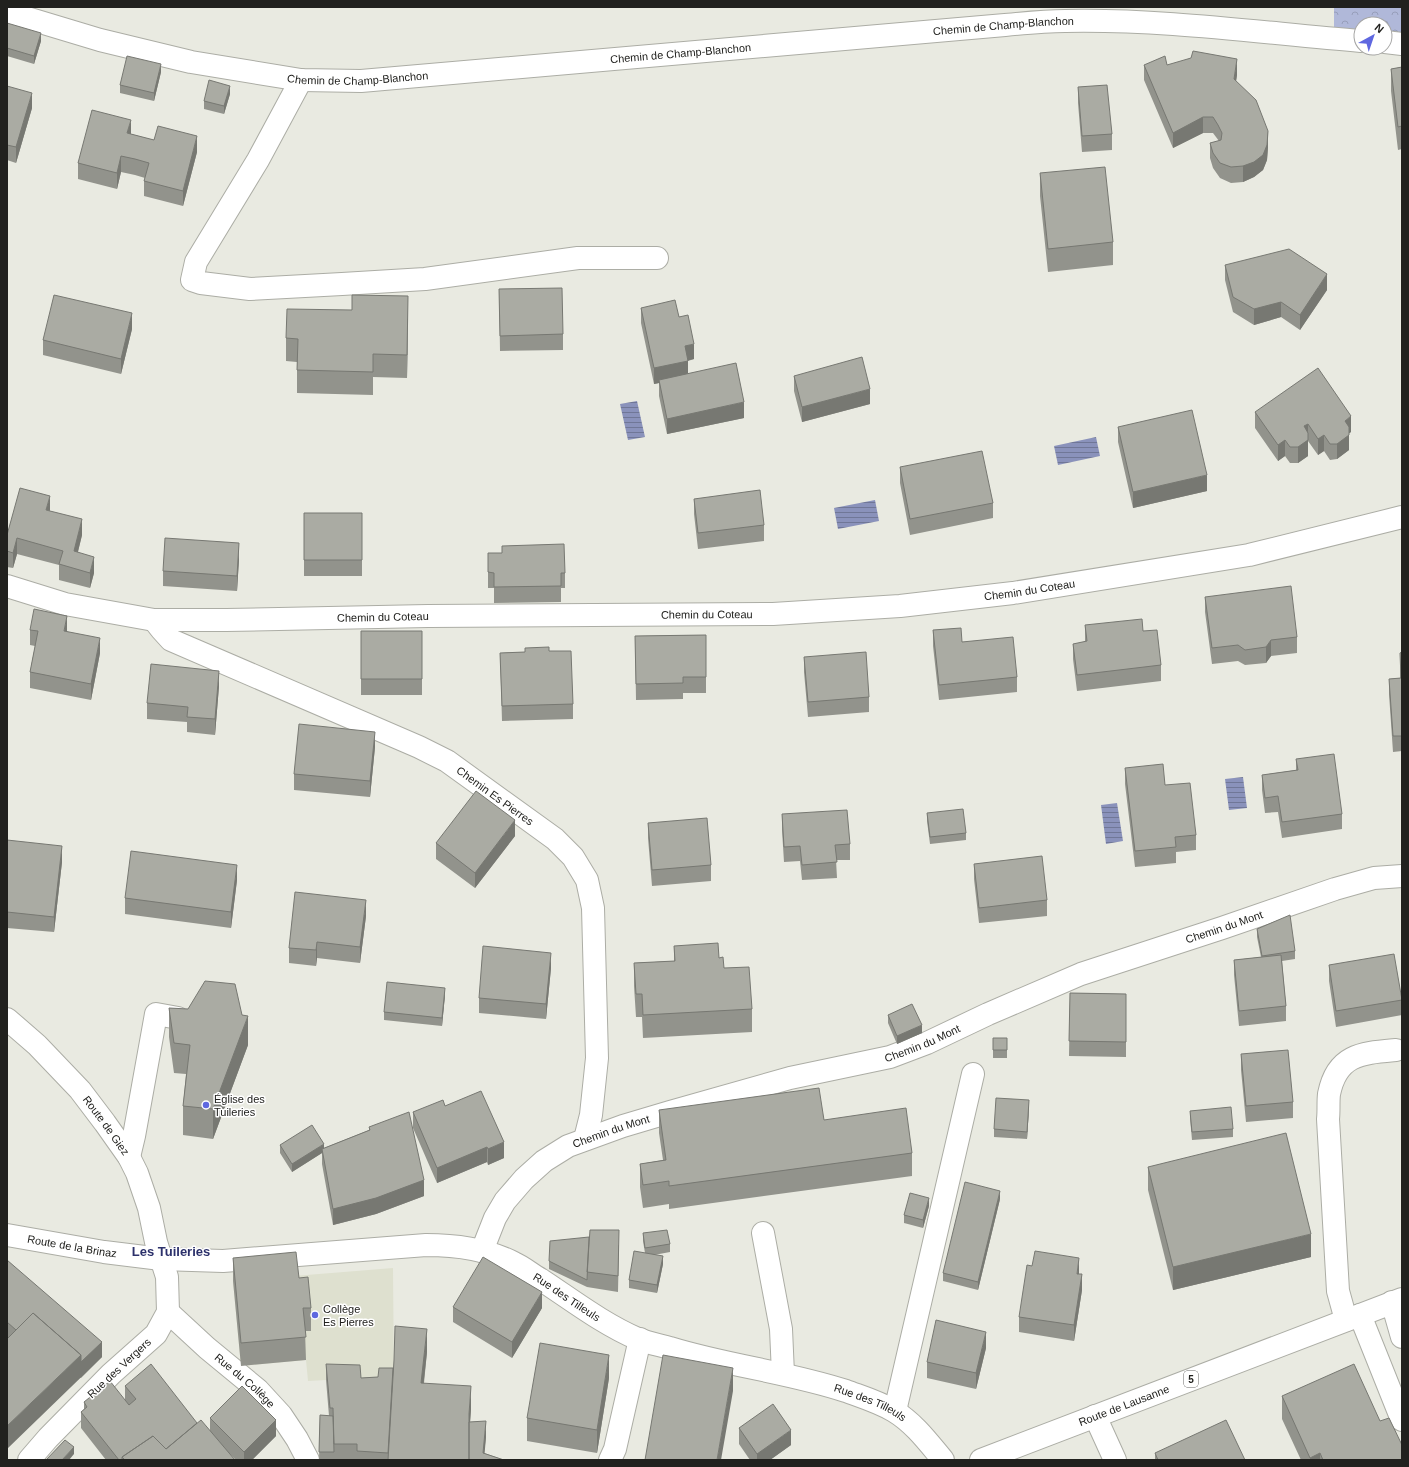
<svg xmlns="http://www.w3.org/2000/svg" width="1409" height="1467" font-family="Arial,sans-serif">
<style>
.built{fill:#dee0cf}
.forest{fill:url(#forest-crowns)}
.water{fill:url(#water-rules)}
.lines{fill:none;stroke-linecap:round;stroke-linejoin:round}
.minor-casing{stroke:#acada5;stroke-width:24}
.major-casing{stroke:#acada5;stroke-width:24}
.minor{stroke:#fff;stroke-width:22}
.major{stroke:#fff;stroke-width:22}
.wall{fill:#92938c}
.shaded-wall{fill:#777872}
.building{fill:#aaaba3;stroke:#777872}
.poi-dot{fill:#5f68e0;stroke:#fff;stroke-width:1.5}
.labels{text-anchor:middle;stroke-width:3;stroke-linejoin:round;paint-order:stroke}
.shield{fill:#fff;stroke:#646462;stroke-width:1}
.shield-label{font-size:10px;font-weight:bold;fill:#21211e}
.street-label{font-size:11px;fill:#21211e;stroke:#fff}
.poi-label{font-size:11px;fill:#21211e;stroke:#fff;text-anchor:start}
.quarter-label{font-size:13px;font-weight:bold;fill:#2c316b;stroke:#fff}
</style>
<defs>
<pattern id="forest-crowns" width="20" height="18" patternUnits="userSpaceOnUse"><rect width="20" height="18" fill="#b0b8d9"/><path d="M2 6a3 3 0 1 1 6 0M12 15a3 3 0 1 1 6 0" fill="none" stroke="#979eba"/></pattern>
<pattern id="water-rules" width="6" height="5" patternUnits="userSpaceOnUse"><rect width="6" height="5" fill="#8a92bb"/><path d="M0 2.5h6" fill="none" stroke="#707797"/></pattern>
</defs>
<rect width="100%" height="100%" fill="#e9eae1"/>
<path class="built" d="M393 1268 394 1383 326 1380 308 1381 306 1360 241 1366 233 1281Z"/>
<path class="forest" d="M1334 7H1402V44L1385 42V24H1361V41L1334 38Z"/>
<path class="water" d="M637 401 645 437 628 440 620 404Z
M1096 437 1100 456 1058 465 1054 446Z
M875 500 879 521 838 529 834 508Z
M1243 777 1247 808 1229 810 1225 779Z
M1117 803 1123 841 1106 844 1101 805Z"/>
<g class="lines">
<defs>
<g id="minor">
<path id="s1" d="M7 12 100 40 191 62 301 80 361 81 1005 25C1025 23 1045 21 1065 21 1164 19 1263 33 1361 41"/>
<path d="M1385 42 1402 44"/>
<path d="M301 80 258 160 196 262 192 280 201 283 250 289 342 284 425 279 578 258H657"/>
<path id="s2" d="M7 586 65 604 154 620H226L428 616 773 614 900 606 1013 593 1249 555 1402 517"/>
<path id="s3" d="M154 620 161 629 171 640 419 747 447 761 555 839 573 857 587 880 593 908 597 1058 591 1115 585 1139"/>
<path id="s4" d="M7 1019 37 1045 80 1090 105 1123 129 1157 137 1173 149 1208 156 1242 167 1277 168 1312 156 1334 111 1374 48 1438 29 1460"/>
<path d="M129 1157 134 1136 156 1014 178 1018"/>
<path d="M763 1233 781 1329 783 1374"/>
<path id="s5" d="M7 1235 104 1252 161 1259 223 1261 426 1245C456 1245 487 1249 514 1263 523 1267 531 1274 540 1279 572 1300 603 1324 638 1339 648 1343 659 1345 670 1348 728 1366 789 1372 846 1391 862 1397 879 1402 894 1411 914 1423 928 1442 943 1460"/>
<path id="s6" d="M482 1251 495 1218 505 1201 524 1179 544 1161 568 1146 623 1126 670 1112 790 1078 890 1057 927 1043 988 1014 1081 974 1222 928 1335 889 1374 878 1402 876"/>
<path d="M1392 1302 1402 1337"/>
<path id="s7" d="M168 1312 207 1348 258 1390 281 1415 297 1439 308 1460"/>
<path d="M1360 1315 1402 1420"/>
<path d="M1346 1320 1338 1291 1328 1119C1329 1111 1328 1102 1329 1094 1337 1054 1362 1053 1396 1050"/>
<path d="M895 1411 973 1074"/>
<path d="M1095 1416 1115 1460"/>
<path d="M610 1460 615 1449 640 1339"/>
</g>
<g id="major">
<path id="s8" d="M981 1460 1402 1299"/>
</g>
</defs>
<use href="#minor" class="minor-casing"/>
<use href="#major" class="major-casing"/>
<use href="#minor" class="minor"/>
<use href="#major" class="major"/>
</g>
<path class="wall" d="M7 23 41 41 34 64 7 56Z
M1144 65H1167L1237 75 1236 81 1268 147 1267 160 1263 170 1254 177 1243 182 1231 183 1220 178 1213 168 1210 158V143L1219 141 1213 133H1203L1173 148 1144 80Z
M1402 67V149L1398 150 1391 91V69Z
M161 72 154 101 120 93V85Z
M7 86 32 108 16 163 7 160Z
M1078 87 1112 134V150L1082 152 1078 103Z
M230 94 224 114 204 109V101Z
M131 134 197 152 183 206 144 196V181L145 178 135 175 121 172 117 189 78 179V163Z
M1040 173 1113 242V265L1048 272 1040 196Z
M1225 265 1327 290 1300 330 1281 317 1254 325 1233 312 1225 280Z
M499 289 563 334V350L500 351Z
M641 308 679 317 694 359 688 361V374L744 418 667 434 659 396V383L654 384 641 323Z
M352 310 408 319 407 378 373 377V395L297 393V362L286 361V338Z
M132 329 121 374 43 355V340Z
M794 376 870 404 802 422 794 391Z
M1255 412 1351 432 1349 433V450L1337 459 1330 460 1324 451 1318 455 1308 441V456L1298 463H1290L1285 456 1278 461 1255 428Z
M1118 427 1207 491 1133 508 1118 442Z
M900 467 993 503V518L910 535 900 483Z
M694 499 764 525V541L698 549 694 514Z
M50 511 82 535 78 552 94 573 90 588 59 580V565L17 554 13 568 7 567V535Z
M304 513H362V576H304Z
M488 553 565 573V588H561V602L494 603V588H488Z
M239 559 237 591 163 586V571Z
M1205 597 1297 637V653L1271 656 1266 663 1245 665 1238 661 1212 664 1205 612Z
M1085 625 1143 631 1161 665V681L1077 691 1073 659V644L1085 642Z
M30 630 67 631 100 653 91 700 30 688V672L35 646 30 645Z
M933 630 962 642 1017 677V692L939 700 933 646Z
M361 631H422V695H361Z
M706 635V693H683V699L636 700 635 636Z
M549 651 573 704V719L502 721 500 653Z
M1402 652V751L1393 752 1389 694V679L1400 678V653Z
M804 657 869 697V712L808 717 804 672Z
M219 686 215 735 187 732V722L147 719V703Z
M375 747 370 797 294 790V774Z
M1296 759 1342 814V829L1282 838 1278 812 1265 813 1262 790V775L1296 770Z
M1125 768 1165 785 1196 835V850L1176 852V863L1135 867 1125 784Z
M927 813 966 833V840L930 844 927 821Z
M782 814 850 844V860H836L837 878 802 880 800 861 784 862 782 830Z
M648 823 711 865V881L652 886 648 838Z
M515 836 475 888 436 859V843Z
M7 840 62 862 54 932 7 928Z
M974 864 1047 900V916L979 923 974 879Z
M237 880 231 928 125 914V898Z
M366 916 360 963 317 958 316 966 289 963V948Z
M1257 929 1295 951V959L1282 961 1286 1006V1021L1239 1026 1234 975V960L1261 957 1257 937Z
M674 946 719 958 724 968 752 1009V1032L643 1038 642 1017H636L634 986V963L674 961Z
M1329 965 1402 1000V1015L1336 1027 1329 981Z
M551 968 546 1019 479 1013V998Z
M1070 993 1126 994V1057L1069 1056Z
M445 995 442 1026 384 1020V1012Z
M169 1008 242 1015 248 1045 213 1139 183 1135V1106L186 1074 174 1073 169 1037Z
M888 1015 922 1033 897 1044 888 1023Z
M993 1038H1007V1058H993Z
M1241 1054 1293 1102V1118L1246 1122 1241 1070Z
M445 1106 504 1158 488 1165 487 1162 437 1183 413 1128V1112Z
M1029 1108 1027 1139 994 1137V1129Z
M659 1110 824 1120 912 1153V1176L669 1209V1204L643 1208 640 1187V1164L663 1160 659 1133Z
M1190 1111 1233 1129V1137L1192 1140 1190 1118Z
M369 1127 424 1196 376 1214 333 1225 322 1164V1153L292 1172 280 1153V1145L324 1148 369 1130Z
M1148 1167 1311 1257 1173 1290 1148 1190Z
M1000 1199 978 1290 943 1281V1273Z
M929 1206 923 1228 904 1223V1215Z
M643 1233 670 1244V1252L654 1255 663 1264 657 1293 629 1288V1280L645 1253 643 1241Z
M619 1245 618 1292 587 1287 549 1269V1261Z
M233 1258 299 1278 311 1308V1331H305L306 1360 241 1366 233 1281Z
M7 1260 102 1357 81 1378 7 1338Z
M1079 1274 1082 1290 1074 1341 1019 1332V1317Z
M453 1307 542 1308 512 1358 453 1322Z
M986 1348 976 1389 927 1378V1362Z
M427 1352 424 1383 471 1409 470 1422 486 1437 484 1453 504 1460H319L320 1415 329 1416 326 1380V1364L361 1378 378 1377 393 1368Z
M609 1378 597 1453 527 1441V1418Z
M125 1386 197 1423 210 1431V1418L276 1436 252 1460H236L227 1451 235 1460H106L81 1428V1412L84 1409V1402L125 1400Z
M1282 1396 1380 1421 1402 1460H1301L1282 1419Z
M739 1428 791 1445 770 1460H750L739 1444Z
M1155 1453 1245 1460H1155Z"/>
<path class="shaded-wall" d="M41 33V41L34 64V56Z
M1237 59V75L1234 94V79Z
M161 64V72L154 101V93Z
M230 86V94L224 114V106Z
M32 93V108L16 163V147Z
M1203 117V133L1173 148V133Z
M131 120V135L127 133Z
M1268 131V147L1267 160 1263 170 1254 177 1243 182V166Z
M197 136V152L183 206V191Z
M121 156V172L117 189V173Z
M1327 274V290L1300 330V315Z
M408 296V319L407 378V355Z
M1281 302V317L1254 325V309Z
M132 313V329L121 374V359Z
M694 344V359L685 361V346Z
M688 361V376L659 380V383L654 384V368Z
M870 389V404L802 422V407Z
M744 402V418L667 434V419Z
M1351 416V432L1345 436V421Z
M1308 424V440L1304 426Z
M1308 433V456L1298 463V447Z
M1324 435V451L1318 455V439Z
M1349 435V450L1337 459V444Z
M1285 440V456L1278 461V445Z
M1207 475V491L1133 508V492Z
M50 496V511L46 510Z
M82 519V535L74 567V551Z
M17 538V554L13 568V553Z
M239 543V559L237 591V576Z
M94 557V573L90 588V573Z
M67 616V631H64Z
M100 638V653L91 700V684Z
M1271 640V656L1266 663V647Z
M219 671V686L215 735V719Z
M375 732V747L370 797V781Z
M515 820V836L475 888V873Z
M62 846V862L54 932V917Z
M237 865V880L231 928V912Z
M366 900V916L360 963V947Z
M317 942V958L316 966V950Z
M551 953V968L546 1019V1004Z
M445 988V995L442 1026V1018Z
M248 1016V1045L213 1139V1109Z
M922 1025V1033L897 1044V1036Z
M1029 1100V1108L1027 1139V1132Z
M504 1142V1158L488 1165V1149Z
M324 1144V1152L322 1149V1153L292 1172V1164Z
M487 1147V1162L437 1183V1168Z
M424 1180V1196L376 1214 333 1225V1209Z
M1000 1191V1199L978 1290V1282Z
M929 1198V1206L923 1228V1220Z
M1311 1234V1257L1173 1290V1267Z
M663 1256V1264L657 1293V1285Z
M1079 1258V1274H1077Z
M1082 1274V1290L1074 1341V1325Z
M542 1292V1308L512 1358V1342Z
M427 1329V1352L421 1406V1383Z
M986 1332V1348L976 1389V1373Z
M102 1342V1357L7 1449V1426L81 1355Z
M609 1355V1378L597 1453V1430Z
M733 1368V1391L721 1460H717Z
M471 1386V1409L469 1437V1414Z
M276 1420V1436L252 1460H244V1452Z
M486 1421V1437L484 1460 483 1453Z
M791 1430V1445L770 1460H757V1454Z
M74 1447V1454L69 1460H62Z
M1320 1453V1460H1310V1458Z"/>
<path class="building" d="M7 23 41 33 34 56 7 48Z
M1193 51 1237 59 1234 79 1256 100 1268 131 1267 145 1263 155 1254 162 1243 166 1231 167 1220 163 1213 153 1210 143 1221 140 1222 133 1218 125 1213 117H1203L1173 133 1144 65 1165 56 1167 65 1191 58Z
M127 56 161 64 154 93 120 85Z
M1402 67V126L1398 127 1391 69Z
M209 80 230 86 224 106 204 101Z
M1107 85 1112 134 1082 136 1078 87Z
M7 86 32 93 16 147 7 145Z
M92 110 131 120 127 133 154 140 158 126 197 136 183 191 144 181 149 163 135 159 121 156 117 173 78 163Z
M1105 167 1113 242 1048 249 1040 173Z
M1289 249 1327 274 1300 315 1281 302 1254 309 1233 297 1225 265Z
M562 288 563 334 500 336 499 289Z
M54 295 132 313 121 359 43 340Z
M352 295 408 296 407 355 373 354V372L297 370 298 339 286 338 287 309 352 310Z
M675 300 679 317 688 315 694 344 685 346 688 361 654 368 641 308Z
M862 357 870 389 802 407 794 376Z
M736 363 744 402 667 419 659 380Z
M1318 368 1351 416 1345 421 1349 427V435L1337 444H1330L1324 435 1318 439 1308 424 1304 426 1308 433V440L1298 447H1290L1285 440 1278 445 1255 412Z
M1192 410 1207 475 1133 492 1118 427Z
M982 451 993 503 910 519 900 467Z
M20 488 50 496 46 510 82 519 74 551 94 557 90 573 59 564 63 551 17 538 13 553 7 551V535Z
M760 490 764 525 698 533 694 499Z
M304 513H362V560H304Z
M165 538 239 543 237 576 163 571Z
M564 544 565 573H561V586L494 587V573L488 572V553H502V546Z
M1291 586 1297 637 1271 640 1266 647 1245 650 1238 645 1212 648 1205 597Z
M34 609 67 616 64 631 100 638 91 684 30 672 38 631 30 630Z
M1142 619 1143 631 1157 630 1161 665 1077 675 1073 644 1087 641 1085 625Z
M961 628 962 642 1013 637 1017 677 939 685 933 630Z
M361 631H422V679H361Z
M706 635V677H683V683L636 684 635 636Z
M549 647V651H571L573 704 502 706 500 653 525 652V648Z
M866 652 869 697 808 702 804 657Z
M1402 652V736H1393L1389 679 1401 678 1400 653Z
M151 664 219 671 215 719 187 717 188 707 147 703Z
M299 724 375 732 370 781 294 774Z
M1334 754 1342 814 1282 822 1278 796 1265 798 1262 775 1298 770 1296 759Z
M1163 764 1165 785 1190 783 1196 835 1175 837 1176 847 1135 851 1125 768Z
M476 791 515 820 475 873 436 843Z
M963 809 966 833 930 837 927 813Z
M847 810 850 844 835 845 837 862 802 865 800 846 784 847 782 814Z
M707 818 711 865 652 870 648 823Z
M7 840 62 846 54 917 7 912Z
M131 851 237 865 231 912 125 898Z
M1042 856 1047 900 979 908 974 864Z
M295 892 366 900 360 947 317 942 316 950 289 948Z
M1290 915 1295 951 1262 956 1257 929Z
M718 943 719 958 723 957 724 968 749 967 752 1009 643 1015 642 994H636L634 963 675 961 674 946Z
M483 946 551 953 546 1004 479 998Z
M1394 954 1402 1000 1336 1011 1329 965Z
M1281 955 1286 1006 1239 1011 1234 960Z
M205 981 235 984 242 1015 248 1016 213 1109 183 1106 190 1045 174 1043 169 1008 188 1009Z
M387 982 445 988 442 1018 384 1012Z
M1070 993 1126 994V1042L1069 1041Z
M912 1004 922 1025 897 1036 888 1015Z
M993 1038H1007V1050H993Z
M1288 1050 1293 1102 1246 1106 1241 1054Z
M819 1088 824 1120 906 1108 912 1153 669 1186V1181L643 1185 640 1164 666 1160 659 1110Z
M481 1091 504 1142 488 1149 487 1147 437 1168 413 1112 443 1100 445 1106Z
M996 1098 1029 1100 1027 1132 994 1129Z
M1231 1107 1233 1129 1192 1132 1190 1111Z
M409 1112 424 1180 376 1198 333 1209 322 1149 370 1130 369 1127Z
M312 1125 324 1144 292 1164 280 1145Z
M1286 1133 1311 1234 1173 1267 1148 1167Z
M965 1182 1000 1191 978 1282 943 1273Z
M910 1193 929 1198 923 1220 904 1215Z
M590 1230H619L618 1276 587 1272Z
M667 1230 670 1244 645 1248 643 1233Z
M589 1237 587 1280 549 1261 550 1241Z
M634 1251 663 1256 657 1285 629 1280Z
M1035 1251 1079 1258 1077 1274H1082L1074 1325 1019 1317 1027 1265 1032 1266Z
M296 1252 299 1278 308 1277 311 1308H303L306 1337 241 1343 233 1258Z
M483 1257 542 1292 512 1342 453 1307Z
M7 1260 102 1342 81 1362V1355L33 1313 16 1330 7 1322Z
M33 1313 81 1355 7 1426V1339Z
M936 1320 986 1332 976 1373 927 1362Z
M395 1326 427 1329 421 1383 471 1386 469 1414V1460H388L394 1360Z
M540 1343 609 1355 597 1430 527 1418Z
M663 1355 733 1368 717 1460H645Z
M151 1364 197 1423 166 1449 153 1436 122 1457V1460H119L81 1412 87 1407 84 1402 110 1381 129 1405 136 1399 125 1386Z
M326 1364 360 1365 361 1378 378 1377 379 1368H393L388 1453 357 1451V1444H334L333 1408H330Z
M1354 1364 1380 1421 1389 1418 1402 1445V1460H1323L1320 1453 1310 1458 1282 1396Z
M242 1386 276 1420 244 1452 210 1418Z
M773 1404 791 1430 757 1454 739 1428Z
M320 1415 333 1416 334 1452H319Z
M201 1420 235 1460H125L122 1457 153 1436 166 1449Z
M1226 1420 1245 1460H1158L1155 1453Z
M486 1421 483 1453 504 1460H469V1422Z
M65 1440 74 1447 62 1460H46Z"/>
<g class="poi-dot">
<circle cx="206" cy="1105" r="4"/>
<circle cx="315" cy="1315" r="4"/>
</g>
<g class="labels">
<rect class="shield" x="1184" y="1371" width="14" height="16" rx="3"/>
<g class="shield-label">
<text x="1191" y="1383">5</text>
</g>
<g class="street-label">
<text dy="4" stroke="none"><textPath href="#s1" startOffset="1007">Chemin de Champ-Blanchon</textPath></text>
<text dy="4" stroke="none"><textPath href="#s1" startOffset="683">Chemin de Champ-Blanchon</textPath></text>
<text dy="4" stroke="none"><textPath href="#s1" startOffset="359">Chemin de Champ-Blanchon</textPath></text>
<text dy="4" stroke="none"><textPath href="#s2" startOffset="1028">Chemin du Coteau</textPath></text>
<text dy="4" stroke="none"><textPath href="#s2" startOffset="704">Chemin du Coteau</textPath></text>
<text dy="4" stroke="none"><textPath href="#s2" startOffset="380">Chemin du Coteau</textPath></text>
<text dy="4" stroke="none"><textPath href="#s3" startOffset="387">Chemin Es Pierres</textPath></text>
<text dy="4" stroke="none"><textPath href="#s6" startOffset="833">Chemin du Mont</textPath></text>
<text dy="4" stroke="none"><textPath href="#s6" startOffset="509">Chemin du Mont</textPath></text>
<text dy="4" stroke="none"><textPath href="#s4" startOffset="146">Route de Giez</textPath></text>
<text dy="4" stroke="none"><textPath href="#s6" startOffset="185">Chemin du Mont</textPath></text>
<text dy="4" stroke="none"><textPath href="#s5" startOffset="66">Route de la Brinaz</textPath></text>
<text dy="4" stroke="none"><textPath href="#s5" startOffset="575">Rue des Tilleuls</textPath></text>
<text transform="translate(119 1368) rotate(-43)" y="4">Rue des Vergers</text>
<text dy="4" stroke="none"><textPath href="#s7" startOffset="103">Rue du Collège</textPath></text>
<text dy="4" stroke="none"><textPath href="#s5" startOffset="899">Rue des Tilleuls</textPath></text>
<text dy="4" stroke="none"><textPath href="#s8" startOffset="153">Route de Lausanne</textPath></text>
</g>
<g class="poi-label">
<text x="214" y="1103">Église des<tspan x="214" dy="13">Tuileries</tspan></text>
<text x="323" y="1313">Collège<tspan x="323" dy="13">Es Pierres</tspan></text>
</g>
<g class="quarter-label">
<text x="171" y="1256">Les Tuileries</text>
</g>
</g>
<rect width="1409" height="1467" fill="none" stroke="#21211e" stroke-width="16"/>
<g transform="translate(1373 36) rotate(40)"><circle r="19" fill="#ffffff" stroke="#a6a6a5"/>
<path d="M0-3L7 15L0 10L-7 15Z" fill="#5f68e0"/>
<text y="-6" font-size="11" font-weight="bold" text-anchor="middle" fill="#21211e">N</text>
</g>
</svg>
